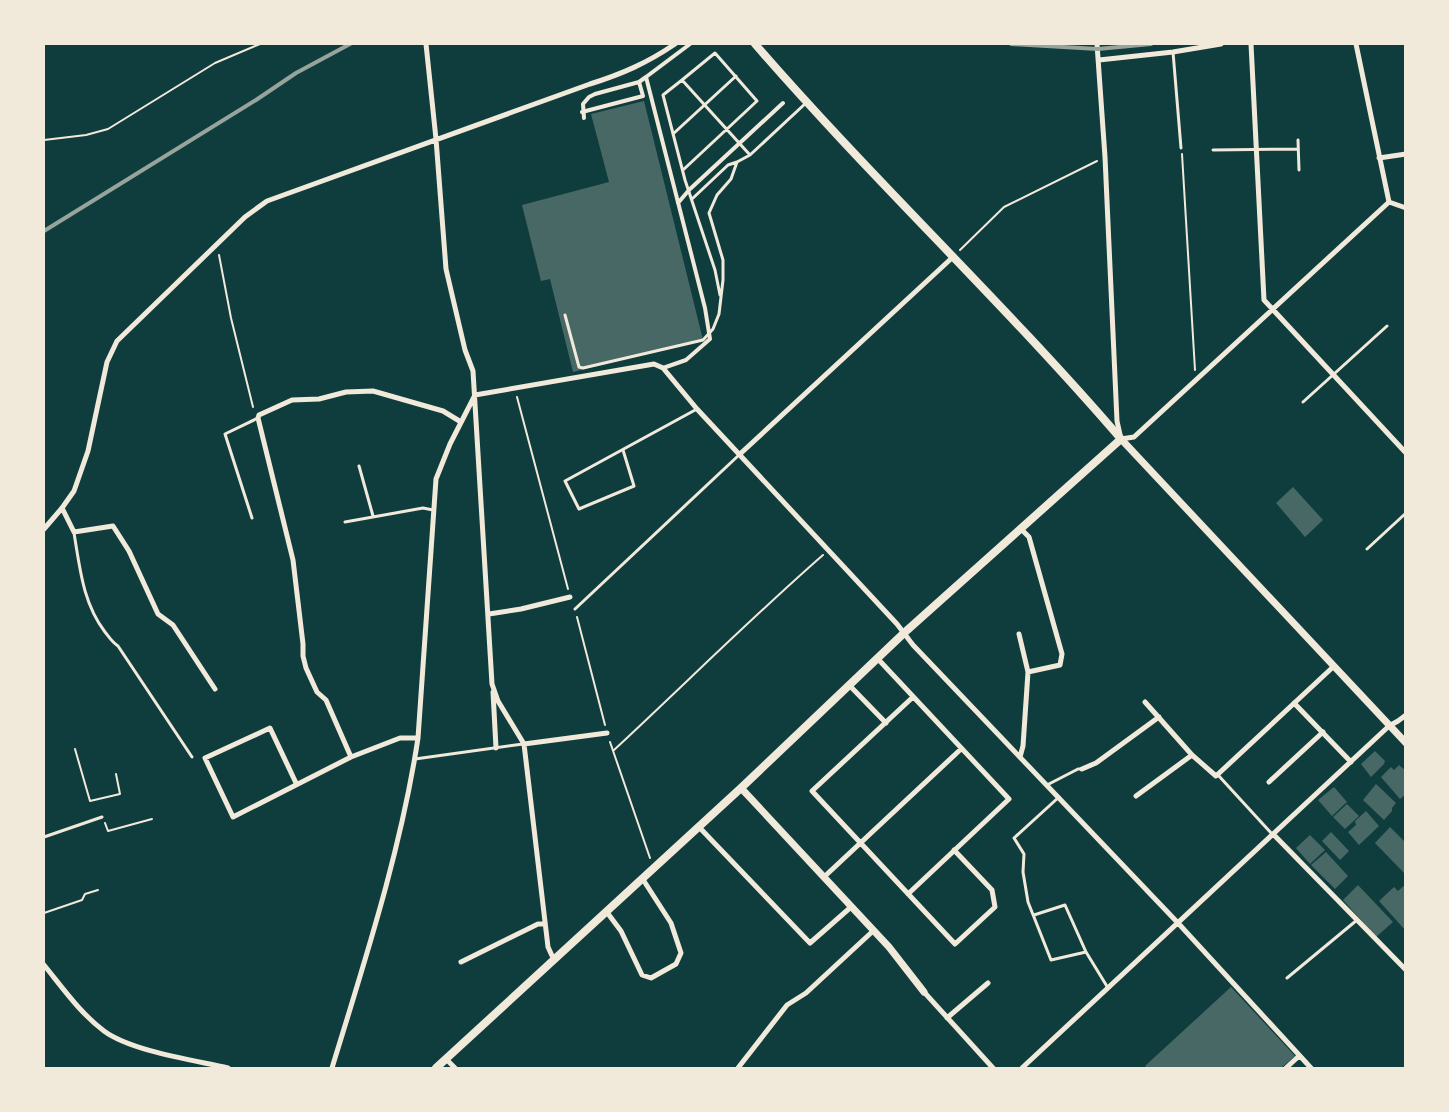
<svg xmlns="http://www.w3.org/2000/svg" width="1449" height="1112" font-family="'Zilla Slab',serif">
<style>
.building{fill:#486865}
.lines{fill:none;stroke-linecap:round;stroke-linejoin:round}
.path{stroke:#f1e9da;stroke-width:2}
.service{stroke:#f1e9da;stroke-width:3}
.pedestrian{stroke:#f1e9da;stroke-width:4}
.minor{stroke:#f1e9da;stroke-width:5}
.tertiary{stroke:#f1e9da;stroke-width:7}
.primary{stroke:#f1e9da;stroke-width:8}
.rail{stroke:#97a49c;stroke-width:4}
</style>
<rect width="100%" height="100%" fill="#0f3d3e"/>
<path class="building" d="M644 101 703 340 573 372 550 279 541 281 522 205 609 182 591 114Z
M1293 487 1323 520 1305 537 1276 503Z
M1375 751 1385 761 1384 764 1371 777 1361 764Z
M1399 765 1406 771V794L1400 799 1381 777 1391 767 1394 770Z
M1376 784 1396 803 1392 808V811L1384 820 1363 800Z
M1334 787 1347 802 1332 816 1318 800Z
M1347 804 1359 816 1345 829 1333 817Z
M1366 811 1379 826 1359 845 1348 832 1356 825 1355 821Z
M1390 827 1406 843V875L1375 843Z
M1331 832 1349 851 1340 860 1322 841Z
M1310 835 1325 850 1310 864 1296 848Z
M1326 852 1348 876 1335 889 1311 865Z
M1406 884V931L1379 901 1394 887 1398 891Z
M1358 885 1393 922 1376 937 1343 900Z
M1231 987 1295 1056 1281 1068H1147L1145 1066Z"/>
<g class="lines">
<path class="path" d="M44 140 86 135 108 129 215 63 260 44
M1182 154 1195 370
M960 250 1004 207 1097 161
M219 255 231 318 253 407
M517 397 568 589
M577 617 605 725
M610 742 650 858
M75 749 90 801 120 794 116 774
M614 750C684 685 751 618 823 555
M105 823 108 831 152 819
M44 913 82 900 85 894 98 890"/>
<path class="service" d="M1173 52 1181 148
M682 80 715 53 757 101 683 170
M673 134 736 76
M1298 140 1299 170
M1213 150 1297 149
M692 199 728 165 737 162 750 155 807 102
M720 295 715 270 685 180 663 95 682 80 750 155
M565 315 579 367 583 368 703 340 713 329 719 314 723 280V260L709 213 717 195 731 179 737 162
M1303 402 1387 326
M623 450 634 486 579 509 565 481 697 409
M359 466 373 516
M252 518 225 434 258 418
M345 522 423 508 433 510
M74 533C80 569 83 603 105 632 109 637 112 642 118 646L192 757
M1367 549 1406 513
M575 609 739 455
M415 759 523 744
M1218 775 1272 834
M1047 785 1078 769H1082
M1059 797 1014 838 1024 854 1023 872 1028 902 1051 960 1086 952
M44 837 102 817
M1034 915 1065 905 1086 952 1108 988
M1287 978 1357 920"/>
<path class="pedestrian" d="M582 112 643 96 639 82
M584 118 583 104 589 97 595 94 639 82 646 77
M678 203 689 190 783 103
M663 368 686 360 710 339 705 308 646 77 690 44"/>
<path class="minor" d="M426 44 436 139 446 269 465 350 473 371 492 684 498 701 524 744 548 947 554 960
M1097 44 1105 157 1117 421 1121 439 1134 437 1389 202
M1251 44 1264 300 1406 453
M1356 44 1389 202
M1099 60 1173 52 1221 44
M1379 158 1406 154
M1389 202 1406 208
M475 395 654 364 663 368 697 409 897 624 913 645 1178 923 1311 1068
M740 454 954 256
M62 508 74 532 113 526 129 551 158 614 173 625 215 689
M44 529 62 508 74 491 88 451 107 362 117 341 245 217 267 201 590 84C622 74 647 63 675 44
M1021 529 1029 537 1062 654 1060 665 1028 672
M489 614 521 609 570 597
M1019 634 1028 672 1023 746 1020 757
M878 659 1009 799 908 894
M850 686 886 723
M493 692 496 748
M913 697 812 791 955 944 995 907 992 890 954 850
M1145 702 1192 755 1216 776 1333 667
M1294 703 1351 762
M524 744 607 733
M351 757 326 700 317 692 306 668 303 656V644L293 560 258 418 259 415 292 400 319 399 346 392 373 391 443 411 461 422
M1082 769 1096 763 1159 717
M1269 782 1323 732
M296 783 270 728 205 758 233 817 351 757 400 738H418
M1136 796 1192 755
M698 826 810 943 851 907
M1274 835 1406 970
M824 877 961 749
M606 911 621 931 642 975 651 978 676 964 681 953 671 923 642 878
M461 962 538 924H545
M44 965C62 987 80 1013 104 1031 131 1051 193 1060 228 1068
M924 992 993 1068
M947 1018 988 983
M446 1059 455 1068
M332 1068C365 960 401 850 418 738L436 479 450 444 474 397
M738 1068 787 1005 806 993 873 931
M1022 1068 1389 726 1398 721 1406 715
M1286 1068 1299 1056"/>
<path class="tertiary" d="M1121 439 1406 743
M741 788 889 947 924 992"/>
<path class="primary" d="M436 1068 741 788 904 633 1121 439C1004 303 872 179 755 44"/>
<path class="rail" d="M1011 44 1098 49 1151 44
M44 231 256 100 296 73 350 44"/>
</g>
<rect width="1449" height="1112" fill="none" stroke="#f1e9da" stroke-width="90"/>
</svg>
